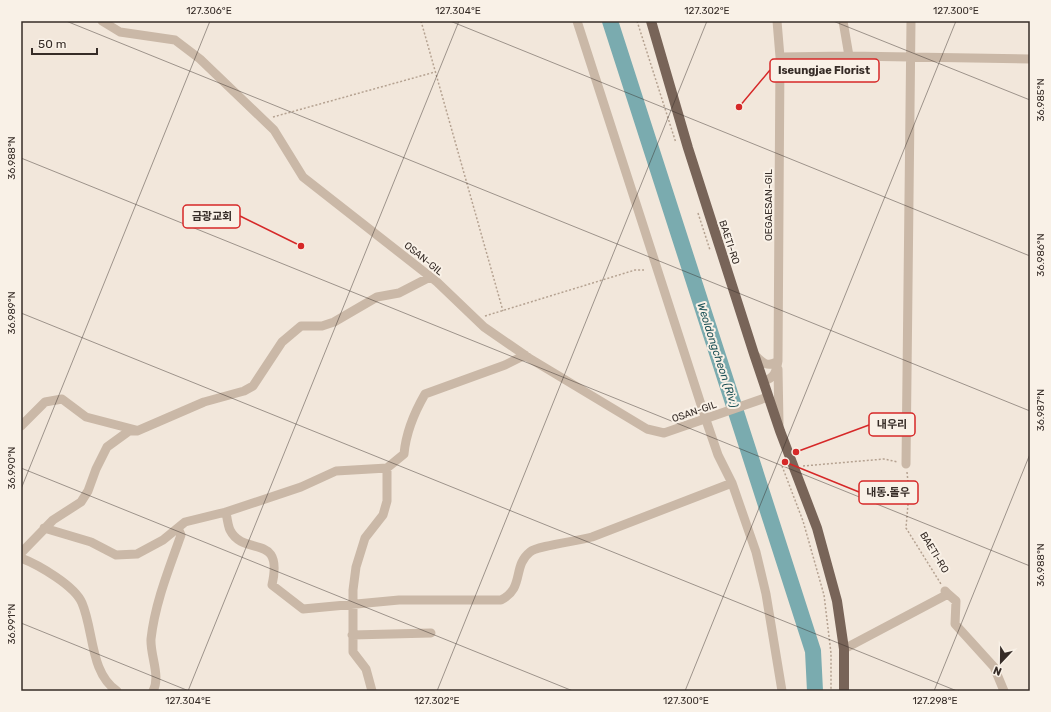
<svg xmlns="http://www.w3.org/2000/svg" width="1051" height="712" font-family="Rubik,'Noto Sans KR',sans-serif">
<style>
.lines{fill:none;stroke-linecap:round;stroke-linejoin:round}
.river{stroke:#7aabaf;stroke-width:16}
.path{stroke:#b5a291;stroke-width:1.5;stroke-dasharray:2 2;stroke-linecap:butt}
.minor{stroke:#cab8a7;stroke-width:9}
.major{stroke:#786458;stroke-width:10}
.ticks{fill:none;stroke:#362c27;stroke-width:1;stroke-opacity:0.45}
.labels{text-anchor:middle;stroke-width:4;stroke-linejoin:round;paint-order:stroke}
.street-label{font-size:10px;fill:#362c27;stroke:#f9f1e7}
.water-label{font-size:11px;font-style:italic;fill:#1d5257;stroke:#f9f1e7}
.leader{fill:none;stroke:#d62828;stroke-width:1.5}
.callout-dot{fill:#d62828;stroke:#f9f1e7;stroke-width:1.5}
.callout{fill:#f9f1e7;stroke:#d62828;stroke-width:1.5}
.callout-label{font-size:11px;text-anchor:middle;font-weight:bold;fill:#362c27}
.neatline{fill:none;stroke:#362c27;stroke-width:1.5}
.ticks-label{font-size:10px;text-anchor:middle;fill:#362c27}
</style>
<rect width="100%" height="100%" fill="#f2e7db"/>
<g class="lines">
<path class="river" d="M610 21 813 651 815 691"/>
<path class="path" d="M421 21 503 311
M637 21 676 143
M273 117 435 72
M698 213 710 250
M485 316 635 270H644
M782 466 803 521 824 595 831 653V691
M803 466 884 459 898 462
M907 472 909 492 906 528 941 584"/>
<path class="minor" d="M102 21 120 32 175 40 200 59 274 130 303 177 437 282 484 327 529 358 647 429 664 433 768 397
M577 21 706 420 718 455 732 483 756 552 766 594 782 691
M843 21 849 56
M780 57 849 56 1030 59
M755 355C762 363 768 368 778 361
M778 369 779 424
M763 381C775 378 776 372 778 361L780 57 777 21
M21 426 45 402 62 399 86 417 136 430
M906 464 911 21
M226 512C227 518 228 526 230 530 244 558 284 531 272 585L303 609 399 600H501C525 588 512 566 530 552 537 546 578 541 592 537L732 483
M44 528 91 542 116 555 137 554 163 540 185 522 226 512 301 487 336 471 387 468 404 454C406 432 414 413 425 394L505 365 525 355
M21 553 53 520 81 502 88 491 96 469 107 447 129 431H137L204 402 244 391 253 386 282 342 301 326H322L334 322 377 297 399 293 430 277
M21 558C39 565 75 586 82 603 94 631 90 673 117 691
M948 594 956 601 955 624 994 667 1004 691
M352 635 431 633
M844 649 948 594 945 591
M153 691C161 677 150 655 151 639 155 603 169 569 181 535L178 528
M372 691 366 669 353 652V590L356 567 365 538 383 515 387 501V468"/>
<path class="major" d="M651 21 688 148 754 354 780 431 817 528 837 601 844 649V691"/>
</g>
<path class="ticks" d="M66 21 1030 411M450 21 1030 256M833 21 1030 100M21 158 1030 566M21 313 957 691M21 468 573 691M21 489 210 21M21 623 189 691M188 691 459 21M437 691 707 21M685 691 956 21M934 691 1030 454"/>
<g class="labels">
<g class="street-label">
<text transform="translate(768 205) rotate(-90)" y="4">OEGAESAN-GIL</text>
<text transform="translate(730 242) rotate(72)" y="4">BAETI-RO</text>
<text transform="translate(424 258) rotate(39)" y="4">OSAN-GIL</text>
<text transform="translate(694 411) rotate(-19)" y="4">OSAN-GIL</text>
<text transform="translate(935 552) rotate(59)" y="4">BAETI-RO</text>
</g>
<g class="water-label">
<text transform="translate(718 355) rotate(72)" y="4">Weoldongcheon (Riv.)</text>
</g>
</g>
<path class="leader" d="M739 107L770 70M301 246L240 216M796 452L869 425M785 462L859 492"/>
<g class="callout-dot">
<circle cx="739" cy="107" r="4"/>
<circle cx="301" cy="246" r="4"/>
<circle cx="796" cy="452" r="4"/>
<circle cx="785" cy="462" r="4"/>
</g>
<g class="callout">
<rect x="770" y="59" width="109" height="23" rx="4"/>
<rect x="183" y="205" width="57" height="23" rx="4"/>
<rect x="869" y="413" width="46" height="23" rx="4"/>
<rect x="859" y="481" width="59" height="23" rx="4"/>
</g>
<g class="callout-label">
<text x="824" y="74">Iseungjae Florist</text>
<text x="212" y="220">금광교회</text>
<text x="892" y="428">내우리</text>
<text x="888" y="496">내동.돌우</text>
</g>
<rect width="1051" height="712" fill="none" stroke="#f9f1e7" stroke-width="44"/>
<g transform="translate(1001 662) rotate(202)" stroke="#f9f1e7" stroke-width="3" paint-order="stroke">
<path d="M0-3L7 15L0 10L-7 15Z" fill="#362c27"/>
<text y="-6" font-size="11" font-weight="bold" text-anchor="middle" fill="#362c27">N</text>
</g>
<path d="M32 48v6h65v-6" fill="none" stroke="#362c27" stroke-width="2"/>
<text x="38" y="48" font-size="12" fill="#362c27" stroke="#f9f1e7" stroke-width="3" paint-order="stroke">50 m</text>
<rect x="22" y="22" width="1007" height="668" class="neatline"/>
<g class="ticks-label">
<text x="209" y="14">127.306°E</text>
<text x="458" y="14">127.304°E</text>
<text x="707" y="14">127.302°E</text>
<text x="956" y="14">127.300°E</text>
<text transform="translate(1040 100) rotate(-90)" y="4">36.985°N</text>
<text transform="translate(11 158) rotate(-90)" y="4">36.988°N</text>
<text transform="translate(1040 255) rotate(-90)" y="4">36.986°N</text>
<text transform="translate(11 313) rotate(-90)" y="4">36.989°N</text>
<text transform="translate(1040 410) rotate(-90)" y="4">36.987°N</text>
<text transform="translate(11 468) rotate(-90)" y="4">36.990°N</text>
<text transform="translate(1040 565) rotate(-90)" y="4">36.988°N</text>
<text transform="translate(11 624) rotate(-90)" y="4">36.991°N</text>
<text x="188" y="704">127.304°E</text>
<text x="437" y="704">127.302°E</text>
<text x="686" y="704">127.300°E</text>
<text x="935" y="704">127.298°E</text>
</g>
</svg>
